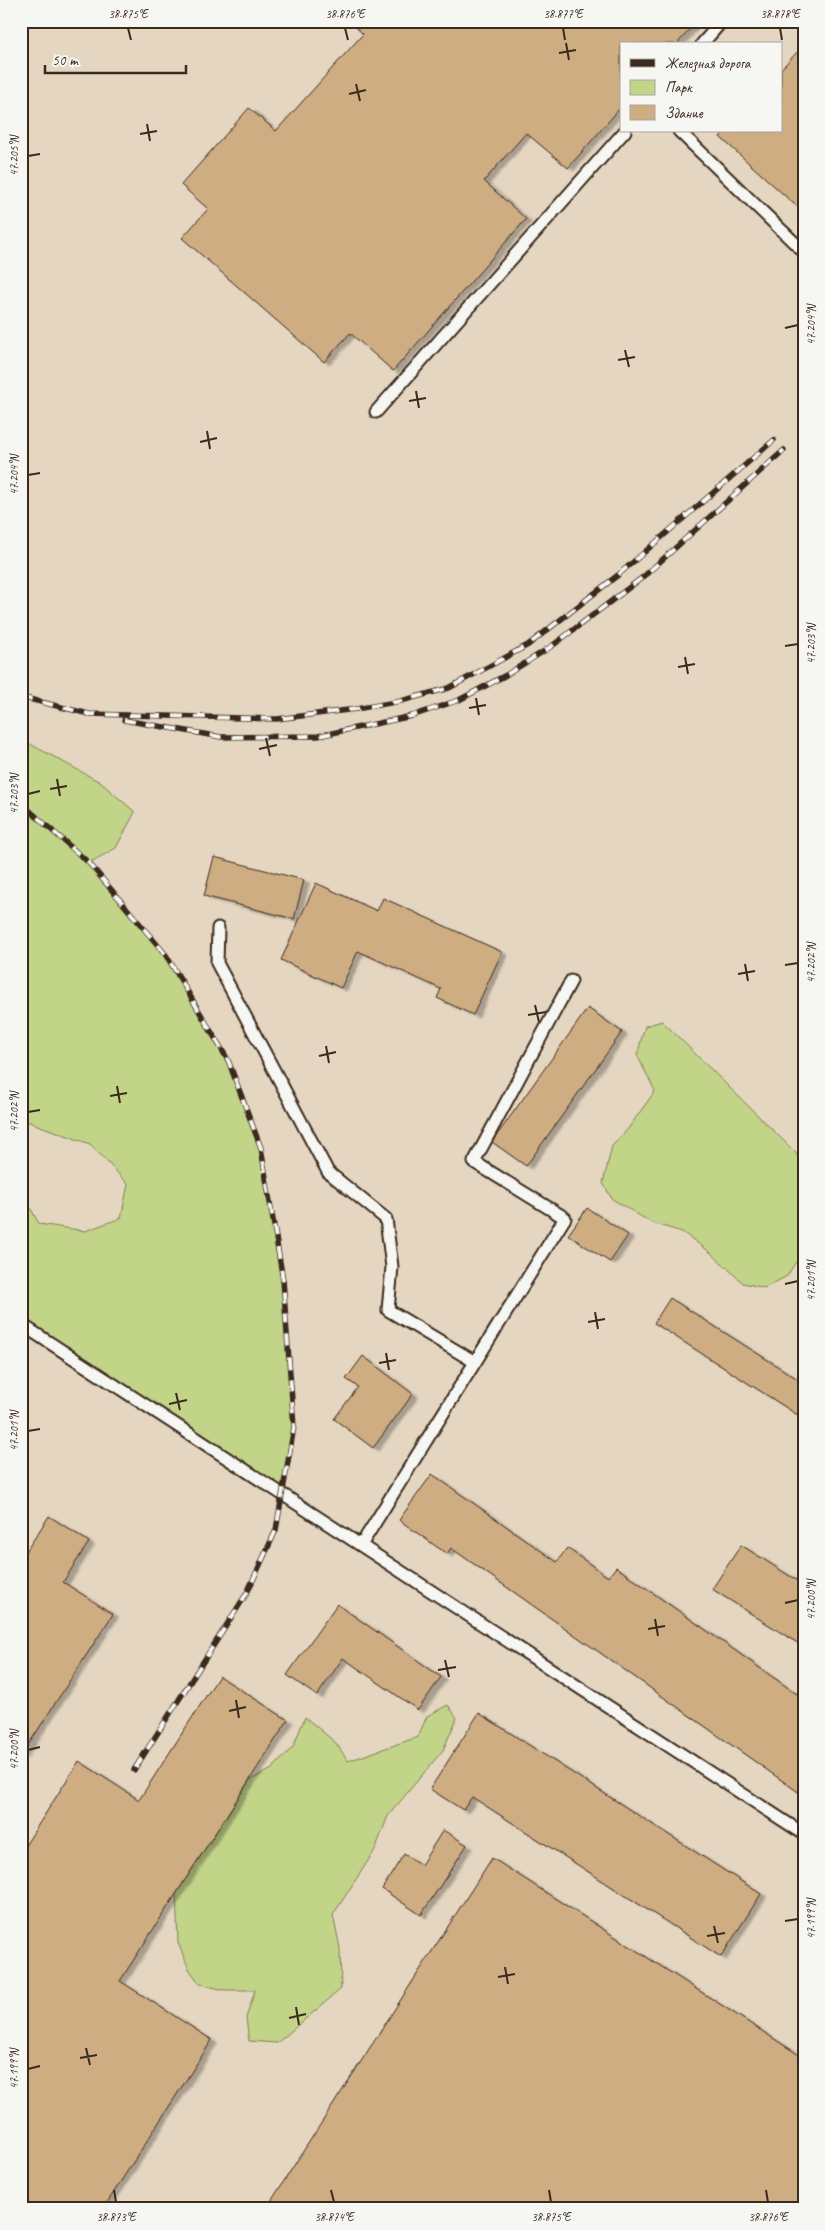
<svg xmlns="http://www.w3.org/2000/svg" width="825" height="2230" font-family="Caveat,sans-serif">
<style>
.built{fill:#e5d6c1;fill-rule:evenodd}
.green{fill:#c2d488;stroke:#7e7f53}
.building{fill:#cfad82;stroke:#3b2a1e;filter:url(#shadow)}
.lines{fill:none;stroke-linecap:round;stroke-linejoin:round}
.lane-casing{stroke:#3b2a1e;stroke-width:15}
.lane{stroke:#f6f6f2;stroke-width:11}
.rail-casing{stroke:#3b2a1e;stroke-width:5.5}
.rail{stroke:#f6f6f2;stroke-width:4;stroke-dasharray:11;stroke-linecap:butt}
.ticks{fill:none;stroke:#3b2a1e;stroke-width:2}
.neatline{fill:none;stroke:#3b2a1e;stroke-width:2}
.ticks-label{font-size:12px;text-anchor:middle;fill:#3b2a1e}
</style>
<defs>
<filter id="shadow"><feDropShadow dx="5.5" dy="3" stdDeviation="1" flood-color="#0004"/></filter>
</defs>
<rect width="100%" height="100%" fill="#eee7dc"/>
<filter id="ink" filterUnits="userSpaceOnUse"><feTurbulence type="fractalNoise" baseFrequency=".02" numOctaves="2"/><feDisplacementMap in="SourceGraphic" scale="10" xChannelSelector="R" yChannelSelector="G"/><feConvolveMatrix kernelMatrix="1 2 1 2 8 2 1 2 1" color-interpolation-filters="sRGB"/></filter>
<g filter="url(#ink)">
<path class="built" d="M21 21H804V2209H21ZM621 44H781V131H621Z"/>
<path class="green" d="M21 739 100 782 135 812 116 848 89 863 166 955 228 1060 261 1148 283 1280 294 1427 282 1494 21 1324V1190L39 1224 85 1231 121 1218 128 1184 90 1144 21 1119Z
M662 1021 795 1152 804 1168 803 1251 787 1276 765 1288 743 1283 710 1252 682 1232 652 1223 612 1199 603 1183 612 1146 627 1130 655 1091 637 1055 645 1026Z
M448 1705 457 1718 443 1750 388 1816 375 1850 333 1915 340 1948 341 1989 277 2043 249 2041 246 2018 255 1990H224L200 1984 189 1969 178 1943 176 1894 250 1780 272 1769 293 1747 305 1717 336 1743 348 1761 418 1737 427 1716Z"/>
<path class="building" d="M349 21H697L677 44H621V107L568 168 526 133 484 181 526 219 393 371 350 333 324 362 182 238 208 209 181 185 249 108 276 131 363 34Z
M804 45V213L720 137 725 131H781V69Z
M214 857 304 880 294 919 204 896Z
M316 883 377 911 383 898 502 952 473 1015 437 998 441 989 358 951 341 988 281 960Z
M588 1008 622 1032 526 1166 492 1142Z
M587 1208 628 1235 610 1262 568 1235Z
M670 1298 804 1383V1419L654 1323Z
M363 1356 413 1394 373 1448 334 1419 358 1387 346 1379Z
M432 1474 557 1562 567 1548 608 1577 616 1567 804 1699V1796L451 1548 447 1554 399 1520Z
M49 1516 89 1542 63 1582 113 1614 21 1756V1559Z
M741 1545 804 1585V1647L712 1589Z
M337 1604 441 1677 418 1710 343 1658 317 1696 287 1675Z
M219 1676 288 1720 120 1981 212 2040 103 2209H21V1852L79 1761 139 1800Z
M479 1713 761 1894 721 1957 472 1797 463 1810 430 1789Z
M443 1830 467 1845 421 1915 382 1889 404 1854 421 1865Z
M492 1858 804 2058V2209H266Z"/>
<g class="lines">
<defs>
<path id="lane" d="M702 44 722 21
M679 131 804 252
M376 412 625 131
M218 928 217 963 328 1172 386 1219 392 1267 388 1310 475 1362
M21 1324 804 1834
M361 1545 565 1218 474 1162 571 981"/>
</defs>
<use href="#lane" class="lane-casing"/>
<use href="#lane" class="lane"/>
<defs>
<path id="rail" d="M21 697 89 714 277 719 356 709 401 701 449 688 528 645 618 575 774 440
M124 720 221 737 318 736 412 716 459 700 506 675 552 646 643 577 784 450
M21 803 89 863 166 955 228 1060 261 1148 283 1280 294 1427 276 1530 247 1593 134 1770"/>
</defs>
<use href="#rail" class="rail-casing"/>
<use href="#rail" class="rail"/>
</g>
</g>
<path class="ticks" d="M128 28 131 40M345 28 348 40M563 28 565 40M780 28 782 40M566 43 569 60M559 53 576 50M356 84 360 101M349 94 366 90M147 124 150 141M140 134 157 131M28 156 40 154M785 328 798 325M625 350 629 367M618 360 635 357M416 391 419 408M409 401 426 398M207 431 210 449M200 442 217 438M28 475 40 473M785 646 798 644M685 657 688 674M678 667 695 664M476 698 479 715M469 708 486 705M266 738 270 756M259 749 277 745M57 779 60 796M50 789 67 786M28 794 40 791M745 964 748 981M785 965 798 963M738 974 755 971M535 1005 539 1022M528 1015 546 1012M326 1046 329 1063M319 1056 336 1052M117 1086 120 1103M110 1096 127 1093M28 1112 40 1110M785 1284 798 1281M595 1312 598 1329M588 1322 605 1319M386 1353 389 1370M379 1363 396 1360M176 1393 180 1410M169 1404 187 1400M28 1431 40 1429M785 1603 798 1600M655 1619 658 1636M648 1629 665 1626M445 1660 449 1677M438 1670 456 1667M236 1700 239 1718M229 1711 246 1707M28 1750 40 1747M785 1921 798 1919M714 1926 718 1943M707 1936 725 1933M505 1967 508 1984M498 1977 515 1974M296 2007 299 2025M289 2018 306 2014M86 2048 90 2065M80 2058 97 2055M28 2069 40 2066M114 2190 116 2202M331 2190 334 2202M549 2190 551 2202M766 2190 768 2202"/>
<rect width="825" height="2230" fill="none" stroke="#f6f6f2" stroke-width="55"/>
<rect x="620" y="42" width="162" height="90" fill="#f6f6f2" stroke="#aba49d"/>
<rect x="630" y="59" width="25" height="8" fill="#3b2a1e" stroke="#aba49d"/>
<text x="665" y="68" font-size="15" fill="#3b2a1e">Железная дорога</text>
<rect x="630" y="80" width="25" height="15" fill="#c2d488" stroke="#aba49d"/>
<text x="665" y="92" font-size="15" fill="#3b2a1e">Парк</text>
<rect x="630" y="105" width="25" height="15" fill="#cfad82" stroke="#aba49d"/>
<text x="665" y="118" font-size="15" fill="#3b2a1e">Здание</text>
<path d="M45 65v8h141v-8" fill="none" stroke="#3b2a1e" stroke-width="2.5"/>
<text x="52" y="65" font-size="15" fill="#3b2a1e" stroke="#f6f6f2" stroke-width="4" paint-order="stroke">50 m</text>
<rect x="28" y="28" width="770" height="2174" class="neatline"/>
<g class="ticks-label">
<text x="128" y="18">38.875°E</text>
<text x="345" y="18">38.876°E</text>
<text x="563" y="18">38.877°E</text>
<text x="780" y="18">38.878°E</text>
<text transform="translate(14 156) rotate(-90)" y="4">47.205°N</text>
<text transform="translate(811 325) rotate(-90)" y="4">47.204°N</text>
<text transform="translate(14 475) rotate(-90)" y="4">47.204°N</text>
<text transform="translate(811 644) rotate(-90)" y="4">47.203°N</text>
<text transform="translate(14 794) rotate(-90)" y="4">47.203°N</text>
<text transform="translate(811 963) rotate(-90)" y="4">47.202°N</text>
<text transform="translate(14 1112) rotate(-90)" y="4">47.202°N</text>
<text transform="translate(811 1281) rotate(-90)" y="4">47.201°N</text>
<text transform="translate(14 1431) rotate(-90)" y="4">47.201°N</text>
<text transform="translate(811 1600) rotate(-90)" y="4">47.200°N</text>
<text transform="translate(14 1750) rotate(-90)" y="4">47.200°N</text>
<text transform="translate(811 1919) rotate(-90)" y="4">47.199°N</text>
<text transform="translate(14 2069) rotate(-90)" y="4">47.199°N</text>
<text x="116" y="2221">38.873°E</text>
<text x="334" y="2221">38.874°E</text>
<text x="551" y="2221">38.875°E</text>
<text x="768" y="2221">38.876°E</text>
</g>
</svg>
